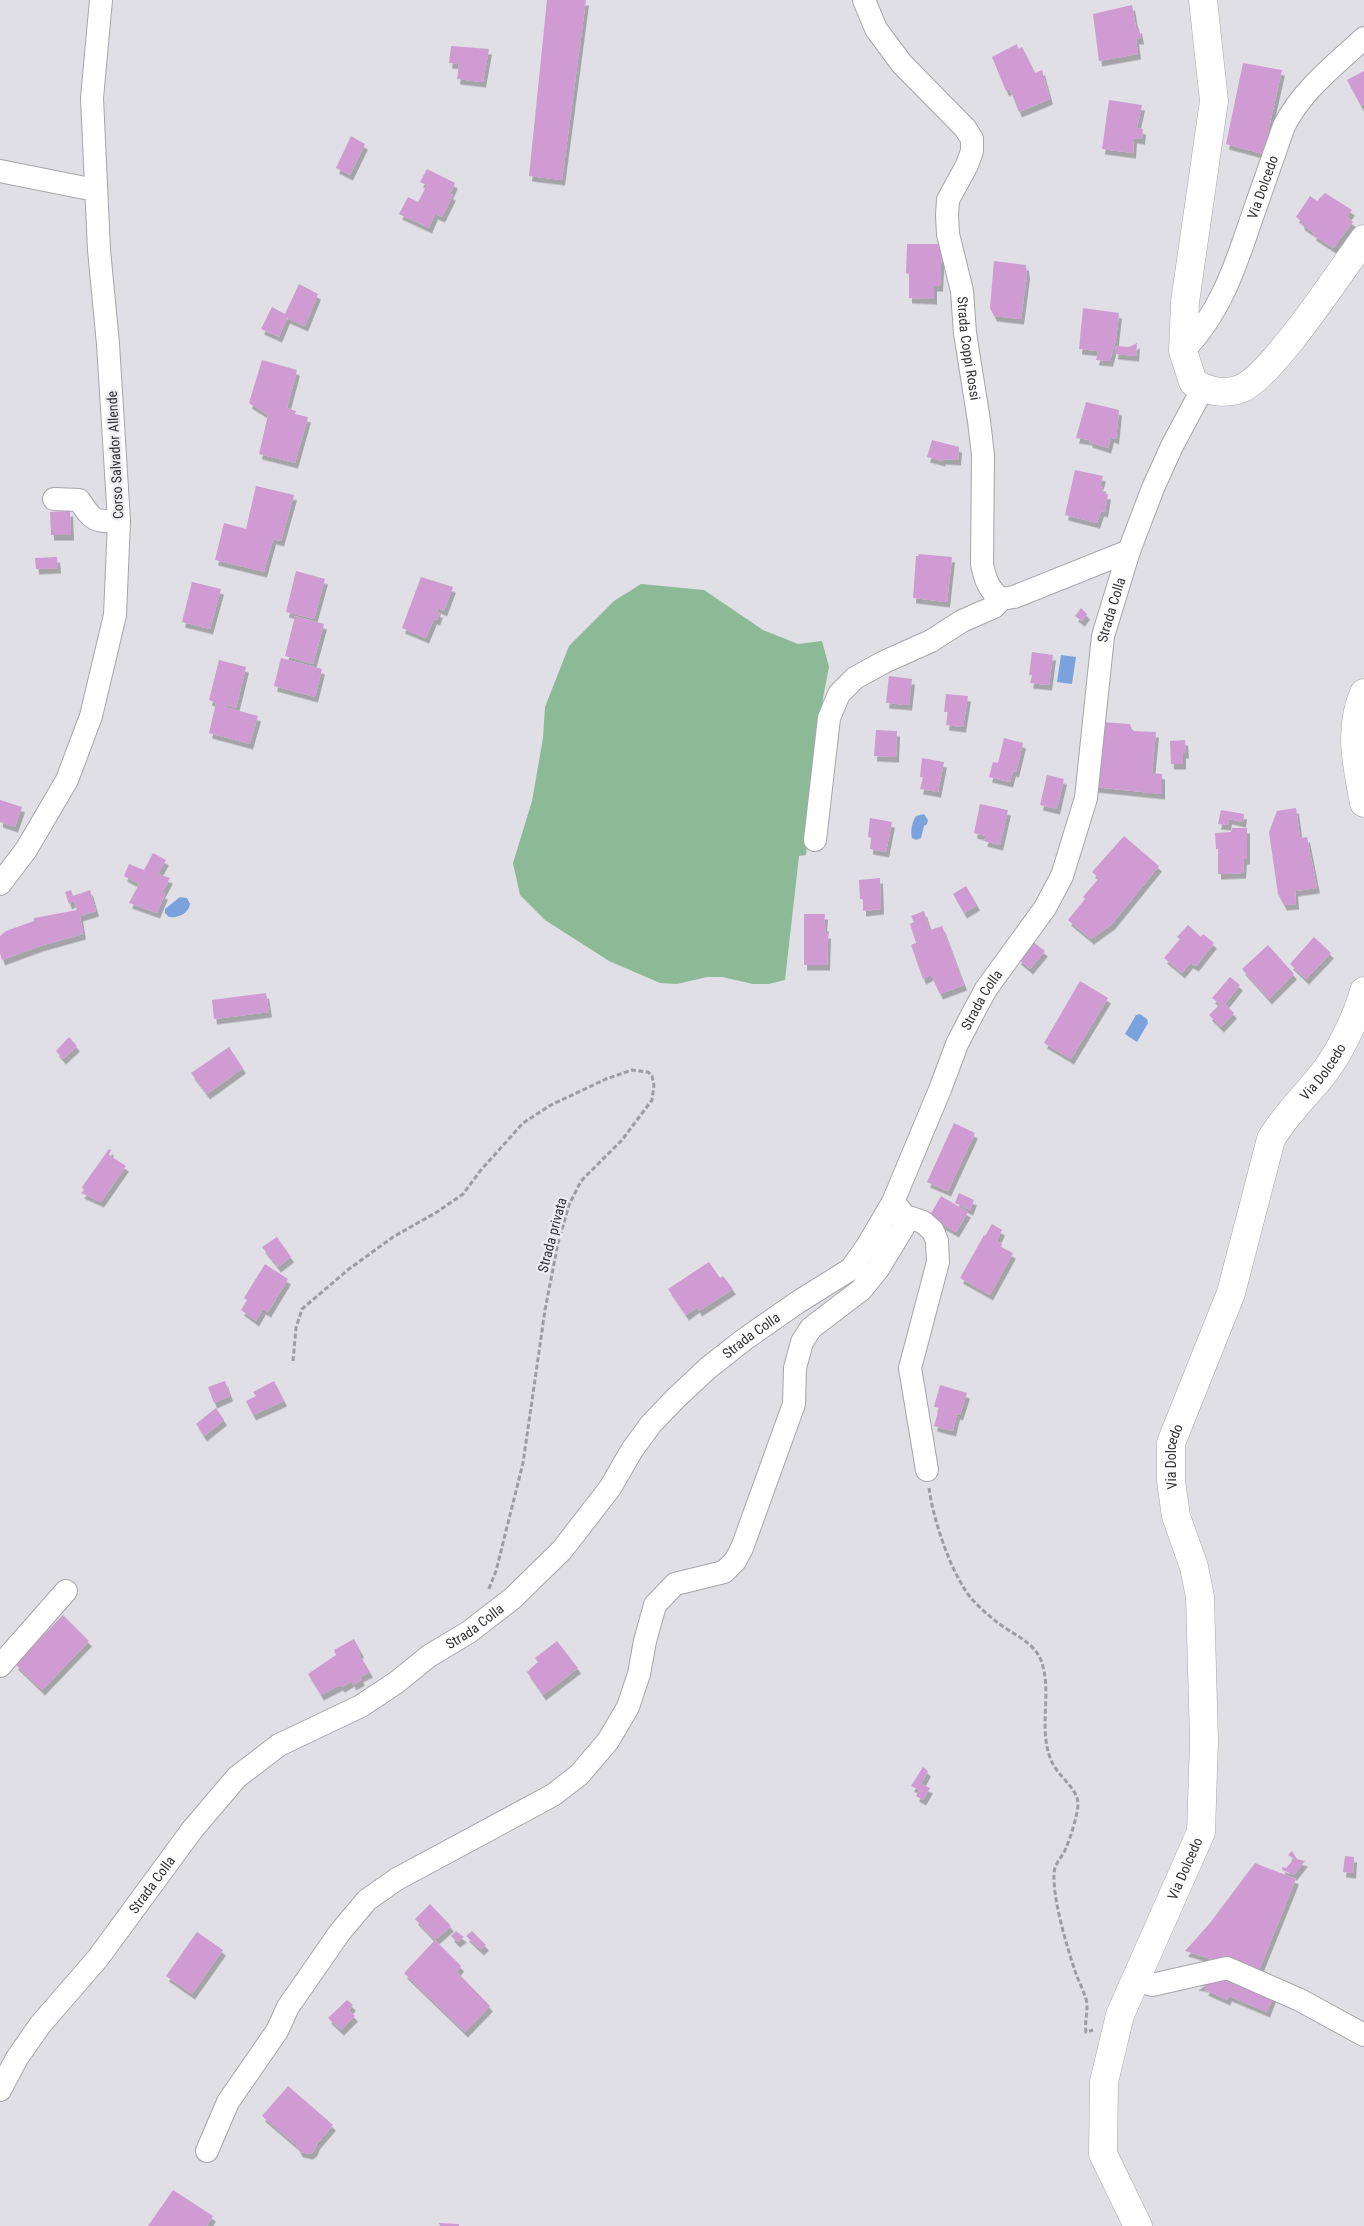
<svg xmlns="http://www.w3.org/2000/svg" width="1364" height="2226" font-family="'Roboto Condensed',sans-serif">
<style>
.green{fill:#8cba96}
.water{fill:#7aa3dd}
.building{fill:#cf9bd2;filter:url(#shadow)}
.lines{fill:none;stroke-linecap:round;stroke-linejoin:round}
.minor-casing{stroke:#a5a5ab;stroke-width:24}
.major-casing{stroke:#a5a5ab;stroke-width:29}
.path{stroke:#9d9da1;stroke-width:3;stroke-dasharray:5 2.5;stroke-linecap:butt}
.minor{stroke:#fff;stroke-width:22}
.major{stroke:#fff;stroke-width:28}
.labels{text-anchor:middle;stroke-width:4.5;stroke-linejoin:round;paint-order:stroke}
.street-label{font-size:14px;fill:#323234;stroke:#ececf2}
</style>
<defs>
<filter id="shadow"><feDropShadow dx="3" dy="5.5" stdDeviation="0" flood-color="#0004"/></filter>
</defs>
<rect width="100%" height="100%" fill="#dfdfe5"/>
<path class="green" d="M641 584 704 590 763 630 798 644 822 641 829 667 823 698 806 855 799 856 785 980 769 984H753L722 977H707L677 984 660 983 609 961 545 920 520 895 513 863 532 801 543 738 545 707 569 646 614 601Z"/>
<path class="water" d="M1061 655 1076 657 1072 684 1057 682Z
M924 814 928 820 927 824 924 826 921 838 916 840 912 838C910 831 912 822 916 816Z
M180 897 187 898 190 904C188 914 179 918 169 917L165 913V909Z
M1140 1014 1147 1019 1148 1023 1137 1042 1125 1034 1136 1015Z"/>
<path class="building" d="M547 0H586L562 180 529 176Z
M1132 5 1136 28H1139L1141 39H1136L1138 54 1099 61 1093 14Z
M1017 44 1018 49 1022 47 1035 73 1042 70 1050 99 1019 112 1010 89 1006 91 992 57Z
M451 46 489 49 483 82 457 79 459 64 449 63Z
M1243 63 1282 70 1263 154 1226 144Z
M1364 71V104L1361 106 1347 80Z
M1109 100 1142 105 1137 128 1143 129 1142 139 1134 138 1133 153 1102 149Z
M351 136 365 144 350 175 336 168Z
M427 169 455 183 450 194 453 195 442 217 435 214 429 228 399 214 408 197 418 202 427 185 420 182Z
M1325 193 1352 210 1347 217 1353 222 1333 248 1313 235 1314 233 1302 225 1301 221 1296 217 1310 196 1317 201Z
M907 244H942L940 286H934V299L909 298V274L906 273Z
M994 261 1026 265 1027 274 1021 319 994 316 990 308Z
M299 284 318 294 305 326 287 318 279 337 261 329 272 307 285 314Z
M1083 308 1119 313 1116 339 1110 361 1096 360 1098 351 1079 349Z
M1137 343 1136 356 1115 354 1116 346 1129 347Z
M262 360 297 370 287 408 296 411 295 414 308 417 295 463 259 454 268 415 249 403Z
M1086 402 1119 410 1116 439 1111 437 1108 448 1089 442 1090 440 1076 438Z
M932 440 959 447 958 460 943 459 942 461 927 457Z
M1075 470 1103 476 1100 486H1103L1102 493 1108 494 1105 512 1101 511 1097 523 1065 515Z
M256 486 294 495 281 541 273 539 264 572 215 560 224 523 246 529Z
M70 511 71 535H51L50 512Z
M918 554 952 557 947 602 913 598 916 556H919Z
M57 557 58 568 36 569 35 558Z
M296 571 325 579 314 619 286 612Z
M421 577 453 587 444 611 438 608 437 612H440L437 620 434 619 426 638 402 628Z
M192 582 221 589 210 629 182 622Z
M1081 608 1087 614 1082 621 1075 616Z
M295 616 324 624 313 664 285 656Z
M1032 652 1053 655 1049 685 1030 683 1032 675H1029Z
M281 658 322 669 315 697 274 686Z
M219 660 246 667 236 708 226 705 225 707 258 716 250 744 209 733 216 703 209 700Z
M889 676 912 679 909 705 886 703Z
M946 694 968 696 963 727 946 725 948 712H944Z
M1100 722 1130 724 1132 731 1156 732 1152 773 1162 774V794L1094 787Z
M876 730 897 731 896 757 874 756Z
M1004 738 1023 743 1016 772 1013 771 1010 782 989 777 993 762 998 763Z
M1185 740 1186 753H1183V764H1171L1170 741Z
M922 758 944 762 938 792 920 789 923 777H920Z
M1047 775 1064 779 1057 809 1040 805Z
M0 800 22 807 15 827 0 822Z
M980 804 1008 810 1000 845 984 841 986 836 974 833Z
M1296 808 1300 838 1307 837 1317 888 1295 891 1296 904 1284 905 1278 894 1269 832 1277 811Z
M1221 810 1244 814 1243 822 1229 819 1228 825 1218 824Z
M870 818 892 822 886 852 870 849 871 838 868 837Z
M1232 828H1247V859H1244L1243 873 1218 874V849H1216L1215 833 1231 832Z
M1124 836 1159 866 1112 924 1091 939 1068 920 1085 899 1083 897 1099 878 1092 872Z
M153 853 166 860 158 874 170 878 162 893 165 894 157 913 129 903 139 884 124 876 129 864 144 870Z
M880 878 881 909 863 911V899H860L859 880Z
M966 886 977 905 964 913 953 894Z
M71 890 73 896 90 890 96 911 80 916 83 934 40 946 2 960 0 953V936L6 931 34 921V918L77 910 74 901 69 904 65 892Z
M924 911 930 930 942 926 964 985 940 994 931 975 923 979 911 945 916 943 910 924 914 922 911 916Z
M804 914H825L824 926H826L825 933H828L827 965H804Z
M1188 925 1201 937 1203 934 1214 943 1196 966 1190 963 1182 973 1164 958 1180 939 1177 937Z
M1314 937 1331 953 1306 979 1290 964Z
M1029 939 1045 951 1030 969 1018 959Z
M1268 945 1294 974 1269 999 1242 969Z
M1230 977 1240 985 1225 1004 1234 1013 1221 1027 1209 1015 1220 1004 1212 998Z
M1080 981 1108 998 1071 1059 1044 1043Z
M266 993 269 1012 214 1019 212 1000Z
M69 1037 77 1046 63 1059 56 1051Z
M229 1047 243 1068 207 1094 191 1073Z
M954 1123 975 1133 948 1191 927 1182Z
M109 1149 111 1150 109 1155 126 1166 101 1202 81 1193 84 1190 82 1187Z
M959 1193 974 1200 970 1210 955 1203Z
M941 1196 968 1212 956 1232 929 1217Z
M992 1224 1002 1230 997 1241 1002 1244 1001 1247 1013 1253 990 1295 960 1278 984 1235 985 1236Z
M277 1237 291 1257 278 1267 262 1247Z
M709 1262 720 1278 723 1276 733 1289 699 1311 697 1307 686 1315 668 1289Z
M265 1264 288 1279 268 1312 263 1309 256 1321 241 1310 247 1300 244 1298Z
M225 1381 230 1396 214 1403 208 1387Z
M274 1381 284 1401 253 1415 246 1401 256 1396 253 1392Z
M940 1385 967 1393 960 1415 957 1414 953 1431 934 1426 939 1408 934 1407Z
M216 1408 224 1420 204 1436 196 1424Z
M63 1615 89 1641 42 1690 15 1664Z
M354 1639 361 1652 359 1654 370 1672 360 1677 362 1680 353 1685 352 1681 342 1687 340 1685 321 1695 308 1674 336 1655 334 1650Z
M557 1641 578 1668 543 1695 527 1672 538 1662 535 1658Z
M923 1767 928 1771 921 1784 930 1788 923 1800 916 1796 919 1790 911 1786Z
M1292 1851 1297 1859 1305 1861 1294 1875 1282 1870V1867L1286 1868 1294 1859 1288 1855Z
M1345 1856 1354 1857 1353 1873 1343 1872Z
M1255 1863 1296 1879 1258 1973 1185 1951 1210 1923Z
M430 1904 451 1926 435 1940 415 1919Z
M456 1931 464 1937 457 1942 451 1936Z
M472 1931 486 1945 481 1950 466 1936Z
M197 1932 223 1950 192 1994 166 1976Z
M435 1940 461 1966 457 1972 490 2006 465 2032 404 1973Z
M1214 1974 1274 1994 1267 2012 1229 1996 1227 2000 1205 1990 1207 1987 1195 1985Z
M347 2000 353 2005 349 2010 355 2016 341 2030 328 2018Z
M288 2086 333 2125 317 2144 314 2151 310 2154 300 2152 296 2145 262 2116Z
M173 2190 213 2216 207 2226H148Z
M439 2223 459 2224V2226H440Z"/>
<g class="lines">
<defs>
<g id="minor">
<path id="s1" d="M864 0 876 29 902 64 965 128 972 139V151L967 165 948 200 947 215 948 234 962 291 965 333 979 421 983 455 982 564C985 579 988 589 1001 599L1014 597 1129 551"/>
<path d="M0 171 95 190"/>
<path id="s2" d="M1183 351C1219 315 1235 268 1251 220 1262 189 1273 158 1284 126 1302 90 1335 65 1364 38"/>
<path d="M54 499 79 500C93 521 94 522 119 521"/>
<path d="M815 840 829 718 839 694 855 678 884 662 931 641 962 621 994 607 1001 599"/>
<path d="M0 884 26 850 67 780 91 716 115 615 119 521 108 344 99 250 92 98 101 0"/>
<path d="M895 1204 905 1216 923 1222 933 1231 937 1241 938 1262 910 1368 927 1470"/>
<path d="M0 1666 66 1591"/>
<path d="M1136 1979 1152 1985 1227 1968 1300 2000 1364 2035"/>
<path id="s3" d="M0 2090 17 2058 40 2025 98 1958 192 1830 237 1777 279 1745 361 1706 397 1682 429 1656 469 1632 513 1598 562 1550 610 1488 632 1450 651 1424 676 1398 708 1368 745 1339 798 1302 851 1269 866 1248 893 1202 941 1087 957 1044 972 1015 986 989 1045 908 1062 876 1086 798 1103 636 1129 551 1153 488 1172 446 1203 388"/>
<path d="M207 2151 228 2102 277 2031 288 2007 340 1932 367 1900 397 1879 553 1795 579 1775 608 1741 628 1707 639 1674 645 1641 655 1605 675 1584 724 1572 735 1561 742 1548 794 1404 795 1368 802 1342 811 1328 861 1290 878 1269 903 1228 905 1216"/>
</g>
<g id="major">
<path d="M1203 0 1214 101 1185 302 1183 351 1193 382C1207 391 1224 395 1240 389 1271 378 1342 269 1364 239"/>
<path d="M1364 693C1348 729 1357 766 1364 803"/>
<path id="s4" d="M1138 2226 1103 2154 1104 2082 1120 2015 1201 1832 1204 1741 1200 1597 1194 1567 1176 1516 1171 1481V1443L1231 1293 1271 1139C1287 1112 1308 1094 1326 1070 1341 1050 1358 1014 1364 991"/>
</g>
</defs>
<use href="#minor" class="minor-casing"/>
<use href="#major" class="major-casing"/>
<path class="path" d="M293 1361 296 1328 302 1309 349 1269 393 1237 437 1212 463 1194 481 1170 523 1123 551 1105 606 1079 632 1070 648 1072 652 1076 654 1085 652 1100 622 1140 581 1181 569 1205 558 1243 545 1310 523 1463 496 1571 488 1591
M929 1488C933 1518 948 1563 964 1588 971 1601 987 1614 998 1623 1014 1635 1036 1643 1042 1663 1052 1695 1038 1728 1051 1760 1057 1776 1078 1788 1078 1804 1078 1814 1070 1839 1066 1848 1062 1858 1054 1863 1054 1875 1053 1900 1067 1947 1075 1971 1078 1980 1083 1989 1086 1999 1089 2011 1084 2021 1086 2032L1093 2030"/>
<use href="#minor" class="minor"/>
<use href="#major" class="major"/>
</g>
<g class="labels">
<g class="street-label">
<text dy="5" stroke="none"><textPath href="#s2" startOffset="184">Via Dolcedo</textPath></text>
<text dy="5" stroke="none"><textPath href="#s1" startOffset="395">Strada Coppi Rossi</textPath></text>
<text transform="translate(115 455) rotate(-93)" y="5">Corso Salvador Allende</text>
<text dy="5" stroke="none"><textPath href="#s3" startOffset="1921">Strada Colla</textPath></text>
<text dy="5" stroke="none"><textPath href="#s3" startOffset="1501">Strada Colla</textPath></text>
<text dy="5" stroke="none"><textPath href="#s4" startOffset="1220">Via Dolcedo</textPath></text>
<text transform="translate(552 1235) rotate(-75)" y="5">Strada privata</text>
<text dy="5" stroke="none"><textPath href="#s3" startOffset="1081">Strada Colla</textPath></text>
<text dy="5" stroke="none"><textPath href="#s4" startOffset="801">Via Dolcedo</textPath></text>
<text dy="5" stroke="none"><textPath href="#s3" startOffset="676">Strada Colla</textPath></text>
<text dy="5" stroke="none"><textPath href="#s4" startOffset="381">Via Dolcedo</textPath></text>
<text dy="5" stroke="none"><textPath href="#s3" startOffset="256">Strada Colla</textPath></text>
</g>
</g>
</svg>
